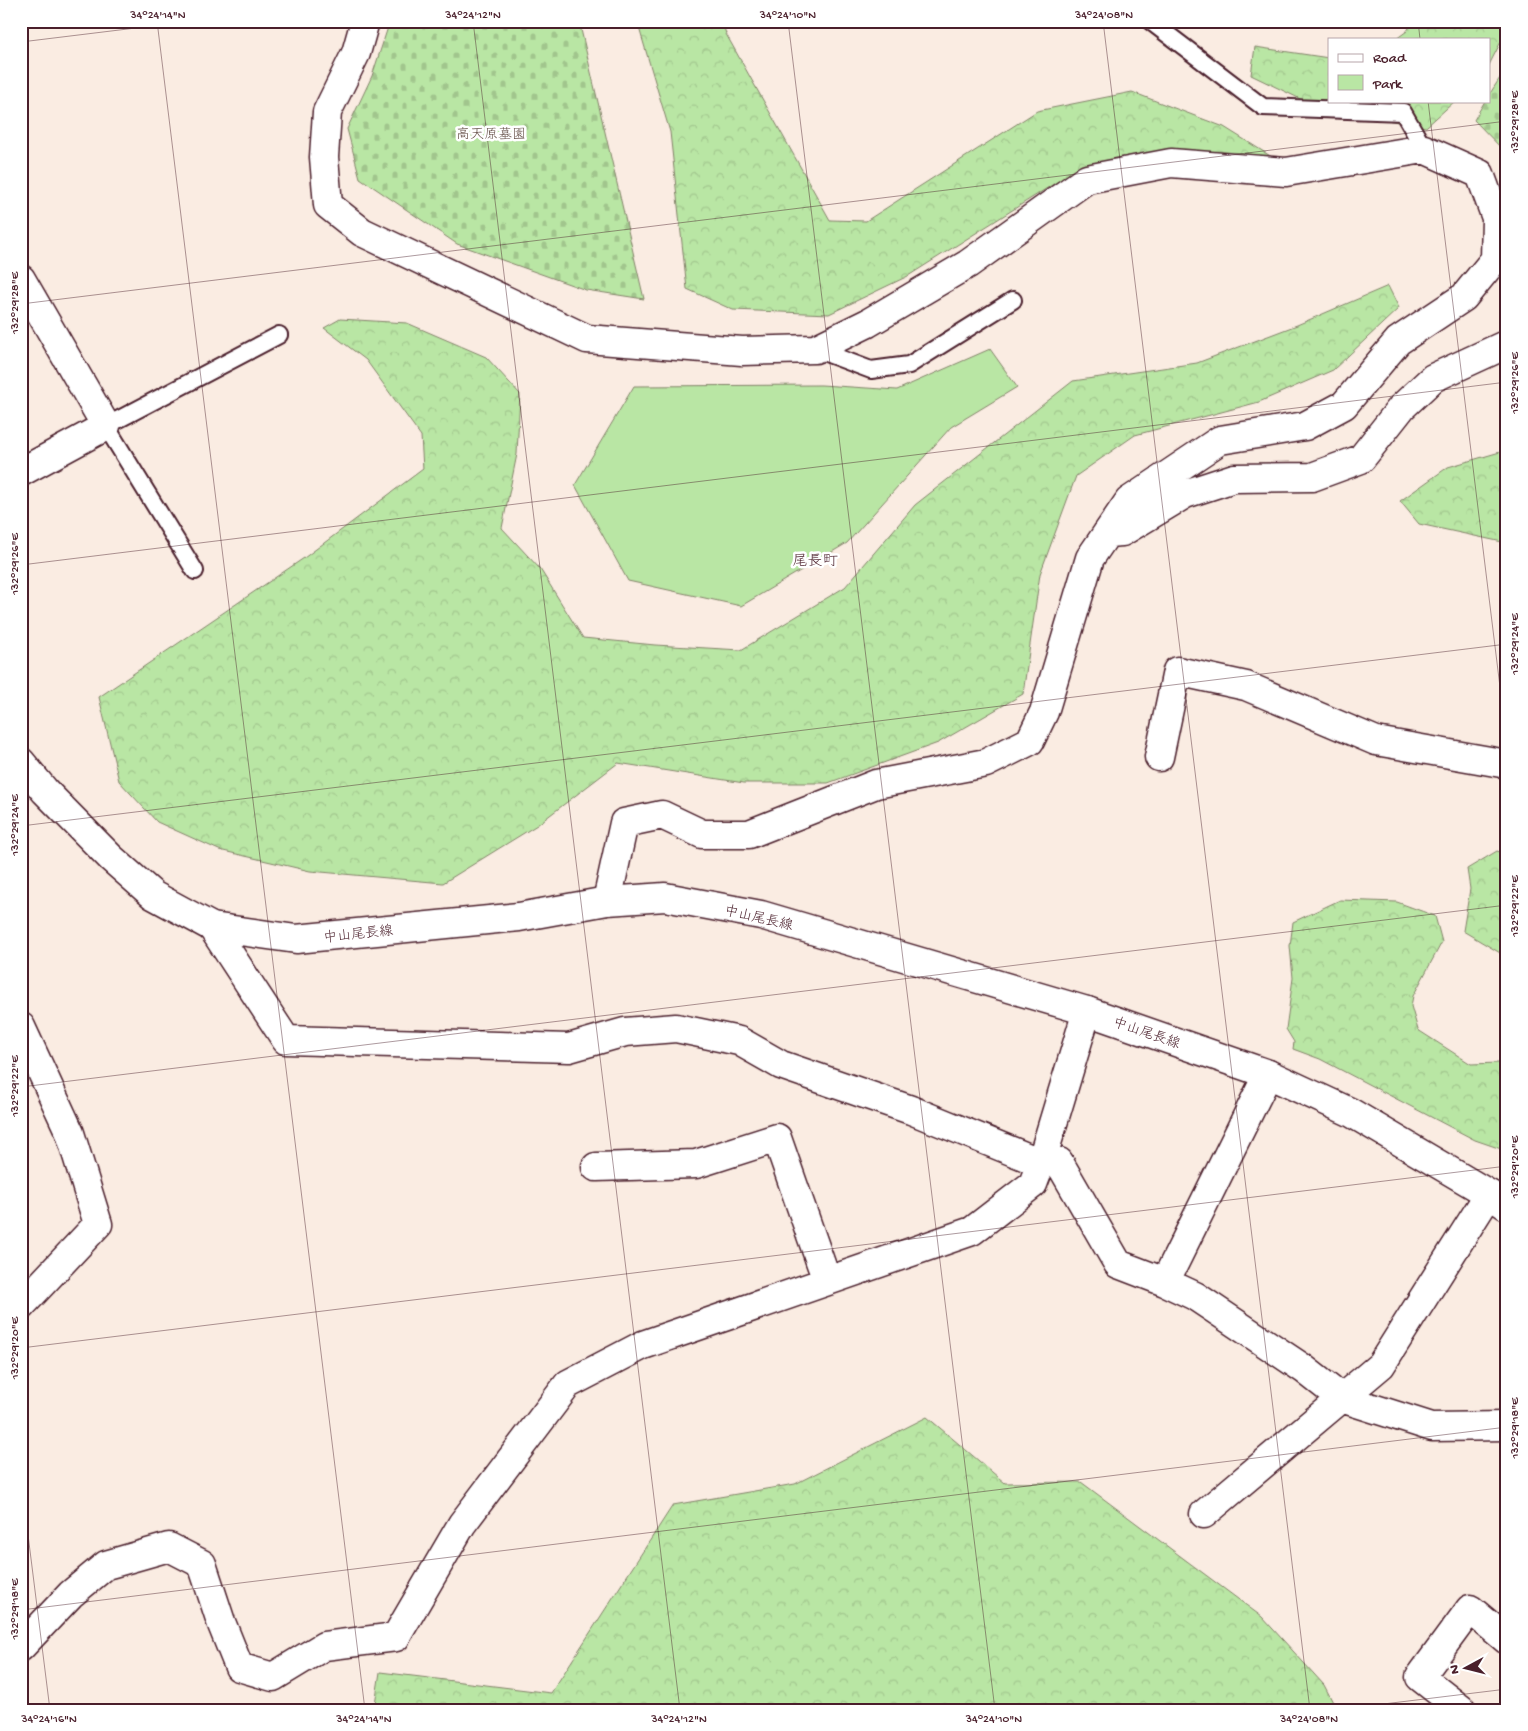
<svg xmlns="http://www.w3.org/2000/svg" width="1528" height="1731" font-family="'Gochi Hand','Klee One',sans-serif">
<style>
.forest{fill:url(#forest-crowns);stroke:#828268}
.cemetery{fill:url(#cemetery-stones);stroke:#828268}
.green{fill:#b9e6a4;stroke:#828268}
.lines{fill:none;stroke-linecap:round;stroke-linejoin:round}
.lane-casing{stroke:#4a1f2b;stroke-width:20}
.street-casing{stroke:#4a1f2b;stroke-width:31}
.secondary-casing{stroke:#4a1f2b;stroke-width:31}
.lane{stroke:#fff;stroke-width:16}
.street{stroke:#fff;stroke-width:28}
.secondary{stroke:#fff;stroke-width:28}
.ticks{fill:none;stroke:#4a1f2b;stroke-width:1;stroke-opacity:0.45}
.labels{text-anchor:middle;stroke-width:5;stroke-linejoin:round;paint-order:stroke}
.park-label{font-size:14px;fill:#665149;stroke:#fff}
.street-label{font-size:14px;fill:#4a1f2b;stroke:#fff}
.neighbourhood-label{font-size:15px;fill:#4a1f2b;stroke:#fff}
.neatline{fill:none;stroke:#4a1f2b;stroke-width:2}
.ticks-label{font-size:12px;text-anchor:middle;fill:#4a1f2b}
</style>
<defs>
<pattern id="forest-crowns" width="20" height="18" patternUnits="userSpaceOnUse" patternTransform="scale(1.25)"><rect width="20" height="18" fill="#b9e6a4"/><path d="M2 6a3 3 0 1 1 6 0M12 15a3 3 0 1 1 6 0" fill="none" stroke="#a1c58d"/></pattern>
<pattern id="cemetery-stones" width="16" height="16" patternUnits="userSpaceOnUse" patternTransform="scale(1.25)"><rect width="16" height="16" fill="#b9e6a4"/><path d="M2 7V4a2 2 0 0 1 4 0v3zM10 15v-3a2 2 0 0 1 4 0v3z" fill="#a1c58d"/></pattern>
</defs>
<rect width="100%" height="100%" fill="#faece2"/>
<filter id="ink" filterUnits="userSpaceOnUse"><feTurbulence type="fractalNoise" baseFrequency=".02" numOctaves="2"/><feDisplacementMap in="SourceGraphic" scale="10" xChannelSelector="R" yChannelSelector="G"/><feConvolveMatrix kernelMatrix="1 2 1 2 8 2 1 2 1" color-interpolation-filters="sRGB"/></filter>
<g filter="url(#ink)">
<path class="forest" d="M637 21H722L726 34 830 220 866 221 1037 111 1132 92 1224 127 1280 162 1198 151 1128 157 1079 168 908 276 829 314 733 310 687 289 670 132Z
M1413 21H1507V30L1489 65V39H1396L1407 31Z
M1255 47 1329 58V101H1455L1426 127 1319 108 1251 75Z
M1388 286 1399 308 1333 370 1259 402 1135 435 1076 476 1040 574 1023 694 938 743 828 783H744L618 763 537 825 443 883 310 871 219 850 157 822 119 781 99 697 304 558 423 469 421 436 366 360 324 328 340 319 407 323 486 357 520 394 517 454 502 528 540 569 583 638 655 645 741 650 845 587 915 505 1073 381 1197 363 1297 325Z
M1507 450V543L1419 524 1400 501 1448 467Z
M1497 851 1507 854V957L1463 931 1470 889 1467 869Z
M1340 900 1397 902 1435 916 1442 942 1413 996 1411 1006 1418 1030 1471 1064 1499 1063 1507 1052V1151L1475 1140 1320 1059 1293 1049 1294 1042 1286 1029 1293 978 1290 946 1293 922Z
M927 1417 1005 1483 1081 1482 1262 1617 1324 1685 1337 1710H374L380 1672 551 1693 673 1505 795 1484Z"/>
<path class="cemetery" d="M390 21H579L644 299 586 290 457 244 360 178 347 129 372 76Z
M1507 67V154L1474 120 1485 101H1489V95Z"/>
<path class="green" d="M990 349 1017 387 951 427 847 543 741 606 628 581 575 485 634 386 821 385 897 390Z"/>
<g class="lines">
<defs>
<path id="lane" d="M1150 21 1263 107 1403 112 1424 149
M815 349 871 370 909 365 1013 300
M195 571 106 426 279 335"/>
<path id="street" d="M365 21 356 53 327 112 324 157 328 205 362 232 587 339 742 351 815 349 868 323 968 264 1087 179 1171 163 1286 172 1424 149 1480 174 1496 218 1495 259 1464 297 1398 341 1344 405 1305 426 1220 440 1129 501 1090 558 1044 712 1030 741 986 763 876 784 749 834H702L662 815 624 823 607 901
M21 279 106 426 21 472
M1107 533 1122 532 1185 494 1234 478 1312 477 1361 459 1402 407 1433 378 1507 344
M1159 757 1177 671 1246 686 1376 741 1507 764
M212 927 286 1040 569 1048 625 1032 676 1028 739 1041 781 1065 911 1110 1041 1163 1059 1162 1118 1264 1165 1282 1195 1296 1304 1369 1341 1398 1432 1427 1507 1426
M21 1027 70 1133 98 1224 21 1306
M596 1167 696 1164 777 1138 827 1281
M1165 1282 1268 1074
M1204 1514 1381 1365 1489 1194
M21 1647 71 1594 106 1565 169 1547 202 1564 221 1622 239 1667 273 1677 324 1646 396 1637 462 1524 568 1384 643 1345 972 1231 1033 1184 1041 1163 1087 1011
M1462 1710 1420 1677 1470 1609 1507 1640"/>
<path id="secondary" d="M21 762 45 791 111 858 153 895 212 927 296 939 519 917 607 901 665 897 761 915 1087 1011 1268 1074 1350 1112 1489 1194 1507 1206"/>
</defs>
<use href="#lane" class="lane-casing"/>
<use href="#street" class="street-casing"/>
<use href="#secondary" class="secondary-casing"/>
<use href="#lane" class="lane"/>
<use href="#street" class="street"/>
<use href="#secondary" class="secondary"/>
</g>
</g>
<path class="ticks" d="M157 21 365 1710M473 21 680 1710M788 21 995 1710M1103 21 1310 1710M1418 21 1420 39M21 42 193 21M1428 101 1507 744M21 304 1507 121M21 565 1507 382M21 826 1507 644M21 1087 1507 905M21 1348 1507 1166M21 1479 50 1710M21 1610 1507 1427M1334 1710 1507 1689"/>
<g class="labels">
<g class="park-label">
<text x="491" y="138">高天原墓園</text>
</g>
<g class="street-label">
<text transform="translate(759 917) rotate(13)" y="5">中山尾長線</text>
<text transform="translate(358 933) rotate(-6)" y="5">中山尾長線</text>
<text transform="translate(1147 1032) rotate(19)" y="5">中山尾長線</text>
</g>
<g class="neighbourhood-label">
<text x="815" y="565">尾長町</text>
</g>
</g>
<rect width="1528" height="1731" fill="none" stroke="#fff" stroke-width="55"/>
<rect x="1328" y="38" width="162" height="65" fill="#ffffff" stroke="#b7a5aa"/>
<rect x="1338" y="54" width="25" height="8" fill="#ffffff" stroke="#b7a5aa"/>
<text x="1373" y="62" font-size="15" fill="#4a1f2b">Road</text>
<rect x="1338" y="75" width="25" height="15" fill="#b9e6a4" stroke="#b7a5aa"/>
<text x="1373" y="88" font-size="15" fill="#4a1f2b">Park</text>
<g transform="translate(1466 1668) rotate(263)" stroke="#ffffff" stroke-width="4" paint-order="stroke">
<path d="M0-4L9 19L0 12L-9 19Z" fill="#4a1f2b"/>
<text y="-8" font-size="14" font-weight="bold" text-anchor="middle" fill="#4a1f2b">N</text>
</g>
<rect x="28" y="28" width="1472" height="1676" class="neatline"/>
<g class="ticks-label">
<text x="158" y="18">34°24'14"N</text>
<text x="473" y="18">34°24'12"N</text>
<text x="788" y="18">34°24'10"N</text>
<text x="1104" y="18">34°24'08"N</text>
<text transform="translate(1514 122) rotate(-90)" y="4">132°29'28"E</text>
<text transform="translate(14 303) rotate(-90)" y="4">132°29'28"E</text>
<text transform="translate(1514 383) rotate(-90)" y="4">132°29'26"E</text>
<text transform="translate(14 564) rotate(-90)" y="4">132°29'26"E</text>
<text transform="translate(1514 644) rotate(-90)" y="4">132°29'24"E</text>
<text transform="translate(14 825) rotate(-90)" y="4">132°29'24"E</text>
<text transform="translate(1514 906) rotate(-90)" y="4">132°29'22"E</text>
<text transform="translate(14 1086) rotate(-90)" y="4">132°29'22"E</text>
<text transform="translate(1514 1167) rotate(-90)" y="4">132°29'20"E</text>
<text transform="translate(14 1348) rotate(-90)" y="4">132°29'20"E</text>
<text transform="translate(1514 1428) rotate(-90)" y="4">132°29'18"E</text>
<text transform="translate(14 1609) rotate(-90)" y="4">132°29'18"E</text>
<text x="49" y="1722">34°24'16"N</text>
<text x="364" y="1722">34°24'14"N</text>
<text x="679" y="1722">34°24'12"N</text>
<text x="994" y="1722">34°24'10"N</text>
<text x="1309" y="1722">34°24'08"N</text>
</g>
</svg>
